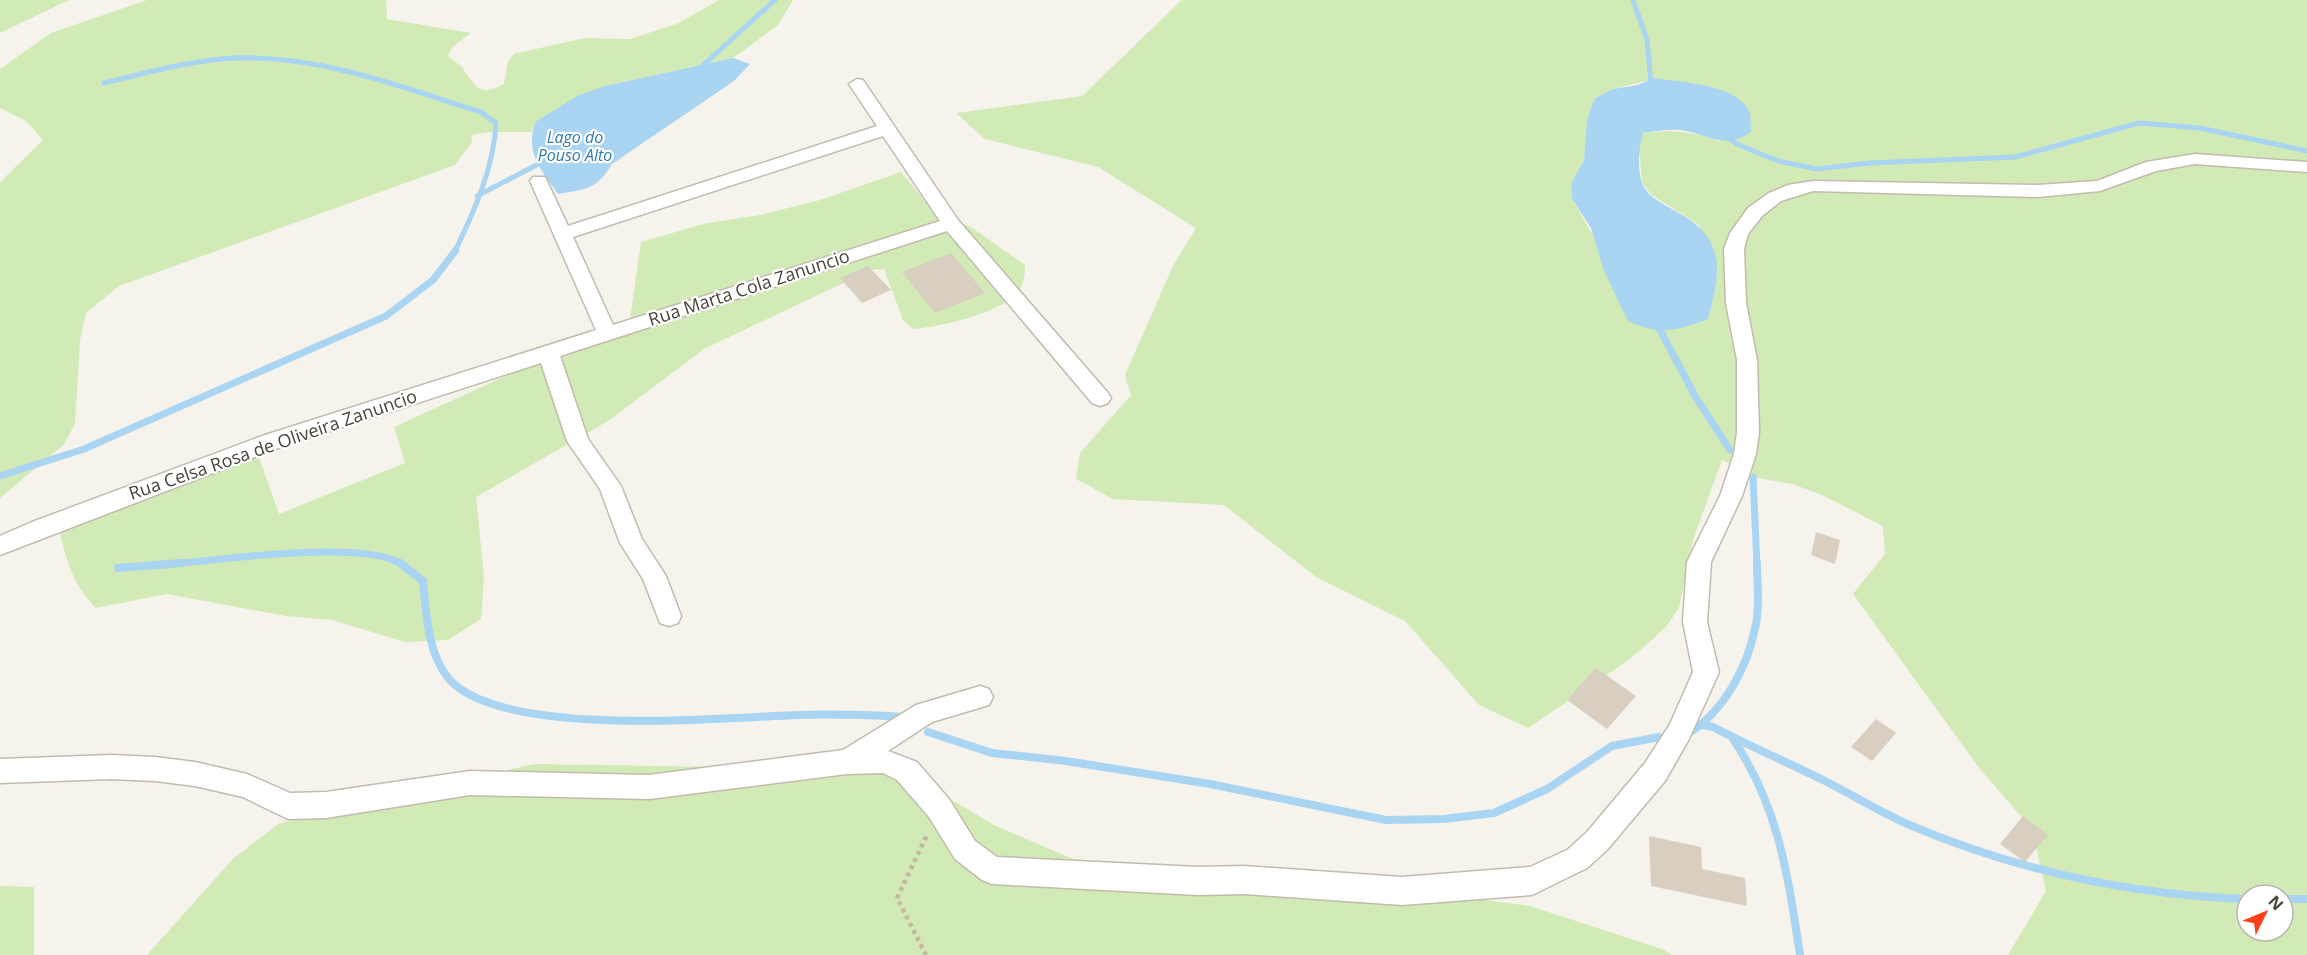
<svg xmlns="http://www.w3.org/2000/svg" width="2307" height="955" font-family="'Open Sans',sans-serif">
<style>
.green{fill:#d2eab5;fill-rule:evenodd}
.water{fill:#a9d4f2}
.lines{fill:none;stroke-linecap:round;stroke-linejoin:round}
.stream-far2{stroke:#a9d4f2;stroke-width:5}
.stream-far1{stroke:#a9d4f2;stroke-width:7}
.stream{stroke:#a9d4f2;stroke-width:8}
.building{fill:#d8cfc1}
.minor-casing{stroke:#c2bbae;stroke-width:3}
.path{stroke:#c4b79f;stroke-width:4.5;stroke-dasharray:4 4;stroke-linecap:butt}
.minor{fill:#fff;fill-rule:evenodd}
.labels{text-anchor:middle;stroke-width:4.5;stroke-linejoin:round;paint-order:stroke}
.far-water-label{font-size:16px;font-style:italic;fill:#2e7ab2;stroke:#fff}
.street-label{font-size:18px;fill:#4b4439;stroke:#fff}
</style>
<rect width="100%" height="100%" fill="#f6f3ec"/>
<path class="green" d="M0 0H69L0 33Z
M147 0H386L387 19 471 33 452 47 448 56C454 61 462 66 466 73 478 91 482 95 504 84L508 61 514 54 584 38 630 39 679 23 719 0H793L778 25 733 58 605 86 535 122 531 132H491L471 135 472 142 455 165 119 286 86 313 80 340 75 424 64 444 0 498V182L43 140 26 121 0 108V69L51 33Z
M1182 0H2307V955H2008L2046 891 2032 829 1980 769 1853 594 1885 554 1883 526 1822 495 1792 484 1757 478 1722 460 1693 540 1679 608 1666 627 1630 659 1528 728 1479 705 1405 621 1316 577 1224 505 1113 499 1076 479 1080 453 1131 395 1125 375 1173 266 1196 228 1098 167 985 139 956 113 1082 96ZM1653 79 1722 142C1694 132 1672 129 1643 133L1639 145 1642 183 1652 195 1699 225 1717 268 1708 319 1592 234 1572 199 1571 183 1584 160 1587 119 1595 98 1613 89ZM2247 895H2283V931H2247Z
M901 172 935 213 971 227 1025 265C1025 277 1024 286 1015 295 996 314 940 327 913 329L903 320 884 269 871 270 704 349 608 421 476 497 484 577 481 619 448 640 405 642 332 620 286 616 167 594 96 608C73 584 68 565 60 534L134 492 257 452 279 514 405 463 394 427 630 319 641 242 707 223 760 215 820 200Z
M885 760 994 825 1115 877 1232 866 1530 906 1662 949 1672 955H147L233 859 278 824 534 764 848 769Z
M0 886 34 887V955H0Z"/>
<path class="water" d="M733 58 750 64 734 81 612 164C596 190 587 189 558 194 541 170 525 154 535 122L579 95 605 86Z
M1653 78C1680 82 1734 84 1748 109 1752 115 1750 125 1751 132 1724 150 1710 135 1681 130 1669 129 1655 131 1643 133 1639 146 1637 170 1642 183 1653 213 1716 211 1717 269 1717 285 1712 303 1708 319 1676 331 1660 336 1628 321L1604 271 1591 228 1572 199 1571 183 1584 160 1587 119 1595 98 1613 89 1638 85Z"/>
<g class="lines">
<path class="stream-far2" d="M1633 0 1647 40 1651 83 1654 85
M700 68 775 0
M104 83C147 73 191 60 235 58 320 55 401 87 481 112L496 123C494 167 474 212 455 251
M1727 137 1739 145 1778 161 1816 169 1870 163 2015 157 2139 123 2200 128 2307 151
M477 196 544 161"/>
<path class="stream-far1" d="M1657 324 1695 396 1730 450
M0 476 84 449 386 316 433 280 456 250
M1753 477 1757 565
M162 565C209 561 368 538 402 565"/>
<path class="stream" d="M400 563 423 581C426 613 428 661 454 684 515 737 717 718 798 715 833 714 868 715 903 717
M118 568 181 563
M1703 725 1713 727C1749 746 1787 762 1823 780 1853 795 1881 813 1912 826 2019 871 2131 895 2247 899
M928 732 992 753 1066 761 1210 784 1386 820 1444 819 1494 813 1547 789 1612 746 1659 737
M1686 735C1724 712 1748 667 1756 624 1760 605 1757 582 1757 563
M1733 739C1779 807 1788 876 1800 955
M2283 899H2307"/>
</g>
<path class="building" d="M951 253 985 293 935 313 902 272Z
M868 266 891 290 862 303 840 278Z
M1816 532 1840 540 1835 564 1811 555Z
M1596 668 1636 696 1607 729 1567 700Z
M1876 719 1896 733 1872 761 1851 747Z
M2023 816 2048 835 2025 862 2000 844Z
M1649 836 1701 847 1702 869 1745 878 1747 906 1651 886Z"/>
<g class="lines">
<defs>
<path id="minor" d="M857 79 863 80 958 220 1108 393 1111 398 1108 403 1100 406 1092 403 947 231 560 356 588 439 621 486 642 539 666 576 681 616 678 623 669 626 660 623 643 579 620 543 600 489 567 441 541 363 281 447 0 555V536L32 522 265 435 596 330 530 181 533 177H545L568 226 877 126 849 84ZM883 136 940 221 613 325 573 237Z
M2195 154 2307 162V172L2195 164 2156 171 2100 191 2038 197 1813 191 1781 201 1762 216 1748 234 1744 249 1746 303 1757 360 1759 432 1756 454 1742 496 1711 562 1707 622 1719 672 1689 739 1665 781 1607 850 1587 868 1532 895 1402 905 1244 894 1198 895 992 884 982 880 955 859 929 817 897 780 883 773 847 774 649 799 470 795 326 818 288 819 243 797 195 786 155 781 111 779 0 783V759L111 755 155 757 195 762 247 774 290 793 326 792 470 771 649 775 843 750 916 705 980 686 989 689 993 697 989 705 932 722 888 751 917 762 949 799 975 841 997 857 1198 867 1244 866 1402 877 1530 867 1567 850 1587 832 1645 763 1670 724 1693 672 1683 622 1687 562 1720 496 1734 454 1737 432V360L1726 303 1724 249 1730 233 1748 208 1769 193 1788 185 1813 181 2038 185 2097 181 2146 162Z"/>
</defs>
<use href="#minor" class="minor-casing"/>
<path class="path" d="M926 955 897 898 927 835"/>
<use href="#minor" class="minor"/>
</g>
<g class="labels">
<g class="far-water-label">
<text x="575" y="143">Lago do<tspan x="575" dy="18">Pouso Alto</tspan></text>
</g>
<g class="street-label">
<text transform="translate(749 288) rotate(-18)" y="6">Rua Marta Cola Zanuncio</text>
<text transform="translate(273 445) rotate(-19)" y="6">Rua Celsa Rosa de Oliveira Zanuncio</text>
</g>
</g>
<g transform="translate(2265 913) rotate(47)"><circle r="28" fill="#ffffff" stroke="#b7b4b0" stroke-width="1.5"/>
<path d="M0-4.5L10 22L0 15L-10 22Z" fill="#fc3f1d"/>
<text y="-9" font-size="16" font-weight="bold" text-anchor="middle" fill="#4b4439">N</text>
</g>
</svg>
